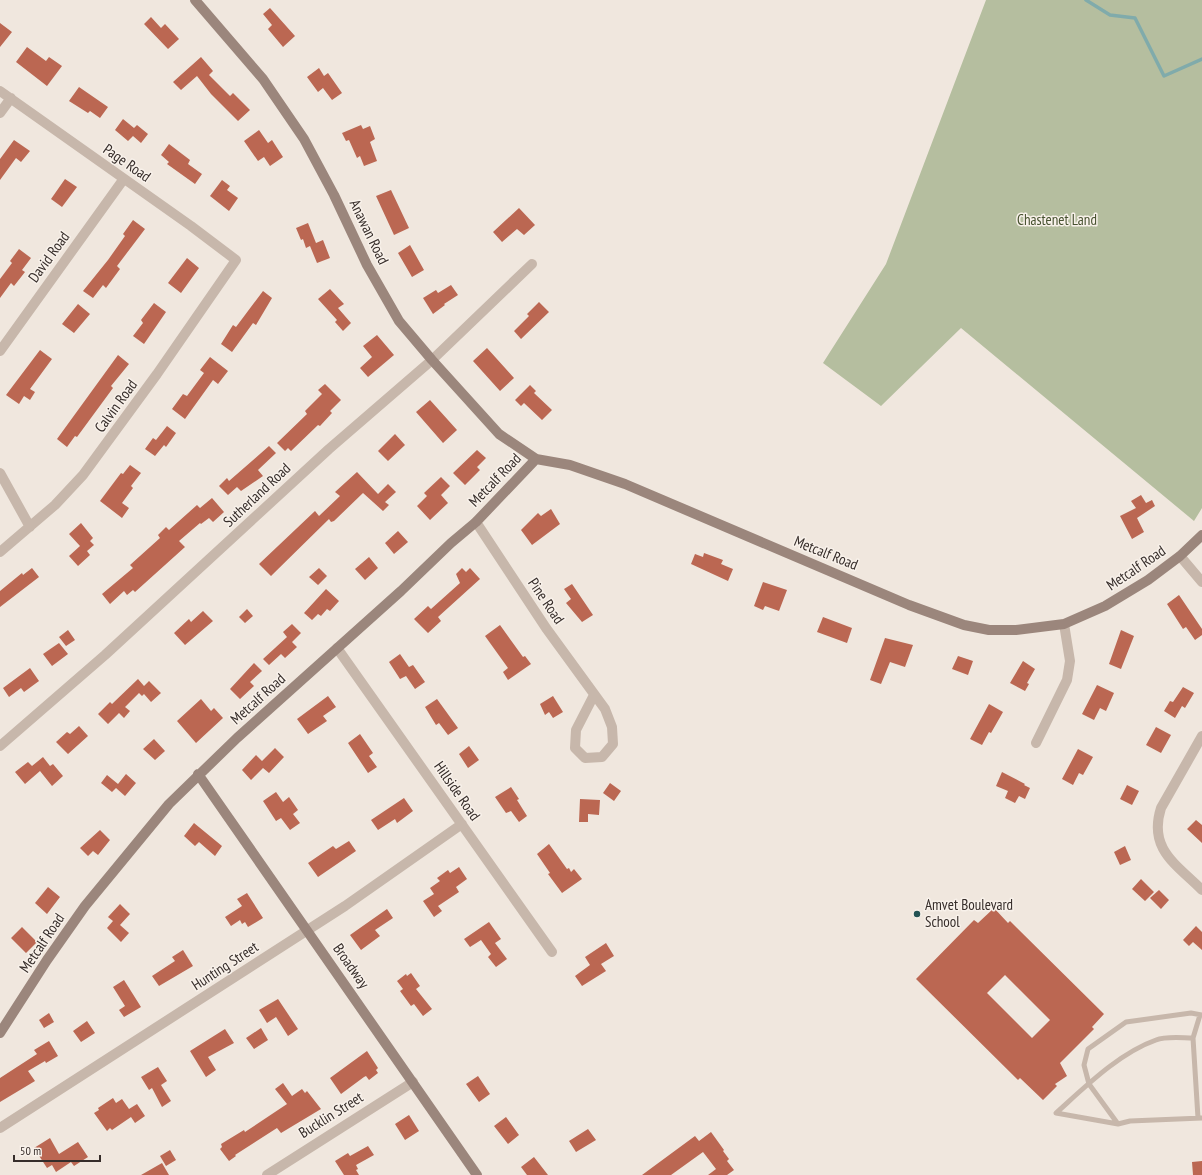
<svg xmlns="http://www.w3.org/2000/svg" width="1202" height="1175" font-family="'PT Sans Narrow',sans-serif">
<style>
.green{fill:#b5be9f}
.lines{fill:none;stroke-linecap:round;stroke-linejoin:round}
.stream{stroke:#80abab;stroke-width:3.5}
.building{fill:#bb6752;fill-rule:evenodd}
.lane{stroke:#c7b7ab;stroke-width:5}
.street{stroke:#c7b7ab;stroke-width:10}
.secondary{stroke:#9b867c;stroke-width:10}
.poi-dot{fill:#235253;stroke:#f8f1ea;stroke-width:1.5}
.labels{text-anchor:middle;stroke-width:3;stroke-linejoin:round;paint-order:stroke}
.street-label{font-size:15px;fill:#362d2a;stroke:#f8f1ea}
.park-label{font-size:15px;fill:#475230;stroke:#f8f1ea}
.poi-label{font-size:15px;fill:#362d2a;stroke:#f8f1ea;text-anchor:start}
</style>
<rect width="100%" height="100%" fill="#f0e7de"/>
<path class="green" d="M986 0H1202V508L1194 521 961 328 881 406 823 363 886 264Z"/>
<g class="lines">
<path class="stream" d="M1086 0 1110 15 1135 18 1164 76 1202 59"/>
</g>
<path class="building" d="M270 8 295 36 283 47 268 29 272 25 263 14Z
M151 17 161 28 165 24 179 39 168 49 144 24Z
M0 23 12 32 0 47Z
M27 47 46 61 49 57 62 66 47 86 16 62Z
M201 57 213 71 209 75 230 96 233 93 250 110 238 121 211 94 197 76 181 90 173 82Z
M319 68 324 76 328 73 342 93 332 100 323 88 318 92 307 77Z
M79 87 108 107 100 118 90 111 88 113 69 101Z
M123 119 134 128 137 125 148 134 141 143 133 136 128 141 115 130Z
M361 125 363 129 370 126 375 139 370 142 377 161 364 166 360 156 357 158 349 140 346 141 342 133Z
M259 130 268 143 272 140 283 157 270 166 264 157 258 161 244 141Z
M14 140 30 151 21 162 16 158 0 180V159Z
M169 144 190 160 188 164 202 174 195 184 167 164 169 162 161 155Z
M65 179 77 187 62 207 51 199Z
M222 180 230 186 227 190 238 198 229 211 210 196Z
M391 190 409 228 394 235 376 196Z
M519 208 535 225 524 235 517 229 502 242 493 232Z
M133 220 145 229 117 266 120 269 106 288 103 285 93 298 83 291 108 260 125 236 123 234Z
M308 223 316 243 323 240 330 258 317 263 310 246 306 248 303 239 301 240 296 228Z
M410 245 424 270 412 277 398 253Z
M19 249 31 258 22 270 25 272 14 286 11 283 0 298V279L12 263 10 261Z
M187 258 199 268 181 293 168 283Z
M451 285 458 295 444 304 445 305 433 314 423 298 436 290 438 293Z
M330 289 344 304 338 308 351 323 343 331 335 322 337 320 318 299Z
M263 291 272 298 256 325 253 323 232 352 221 344 233 325 236 327Z
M539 302 549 312 521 339 514 331 529 316 527 314Z
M154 303 166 312 144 344 133 336 143 323 141 320Z
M78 304 90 314 74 333 62 324Z
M377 335 394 355 368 377 360 368 372 357 363 346Z
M487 348 514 378 500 391 473 361Z
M40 350 52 359 30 389 35 392 30 400 24 396 19 404 6 395Z
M118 355 129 364 111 386 113 388 77 437 75 436 67 447 57 439Z
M210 357 228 371 218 384 213 380 185 419 172 409 183 394 187 396 204 373 200 370Z
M325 384 341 400 330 411 332 413 320 426 318 425 291 451 288 448 285 451 277 443 307 414 305 411 322 394 318 390Z
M530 385 536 391 534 393 552 410 542 420 524 403 521 406 515 400Z
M430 400 457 430 443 443 416 412Z
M167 426 176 433 166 447 164 445 155 456 145 449 153 438 156 440Z
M395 434 405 445 388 461 378 451Z
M269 446 276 453 258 470 263 476 241 491 237 487 228 495 219 486 227 478 229 481Z
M477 450 486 458 477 467 480 470 465 485 453 473Z
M130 465 141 473 131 486 133 488 122 503 129 508 122 518 100 501 121 473 123 474Z
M357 472 378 494 388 484 396 492 385 502 389 505 383 511 363 493 334 521 331 522 329 519 271 576 259 564 315 511 319 516 340 496 335 492Z
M441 477 450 486 441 495 448 503 430 520 417 506 427 496 424 493Z
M1141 495 1146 503 1152 500 1155 506 1137 518 1144 532 1132 539 1120 516 1136 508 1131 501Z
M212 498 224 512 213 522 209 518 201 524 200 523 179 541 185 547 135 592 133 590 127 595 124 591 110 604 102 594 133 568 130 565 160 538 158 535 166 527 169 530 197 505 200 508Z
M551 509 560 524 532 545 521 530 538 513 541 516Z
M81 523 93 538 90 541 94 545 87 551 90 555 78 566 69 556 80 546 69 534Z
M398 531 408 542 394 554 385 543Z
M704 553 723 560 721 564 733 569 728 581 691 564 695 554 703 557Z
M369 557 378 568 365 580 355 569Z
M32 568 39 577 0 607V591L22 573 23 575Z
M319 568 327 576 318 585 309 577Z
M462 568 466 572 470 568 480 579 438 617 441 621 428 633 414 619 428 606 431 609 460 583 456 574Z
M763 582 787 590 779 611 765 606 763 610 754 606Z
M572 584 593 615 582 622 566 603 571 599 564 589Z
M326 589 339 601 330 611 327 609 321 616 318 614 312 620 304 613Z
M1179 595 1202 629V635L1195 640 1186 627 1183 629 1167 604Z
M247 609 253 616 245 623 239 617Z
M203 611 213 621 185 645 174 633 189 619 191 622Z
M823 617 852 628 847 643 817 632Z
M292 624 301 633 292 642 297 647 285 658 281 654 269 665 263 659 287 637 283 632Z
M500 625 523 657 525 656 531 664 508 680 503 672 508 668 485 636Z
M68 630 75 640 66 646 59 637Z
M1121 630 1134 636 1121 669 1109 664Z
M885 638 913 645 905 667 890 662 881 684 870 680Z
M59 643 68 654 52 666 43 654Z
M400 654 409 667 413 665 425 682 415 689 406 676 400 679 389 662Z
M958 656 973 661 968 675 952 669Z
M1023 661 1035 669 1027 683 1029 684 1025 691 1010 683Z
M254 663 262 671 250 682 254 686 240 699 230 689Z
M30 668 39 681 24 692 21 688 9 697 3 688Z
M138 679 144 686 149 681 161 693 151 702 144 694 142 696 139 693 125 707 130 711 124 718 119 713 108 724 98 714 110 702 112 704Z
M1097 685 1114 693 1106 711 1100 708 1094 720 1082 714Z
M1183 687 1194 693 1185 708 1182 706 1175 718 1164 711 1170 701 1173 702Z
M328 696 336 707 323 716 327 721 308 734 297 719Z
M553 696 563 712 553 718 549 712 545 715 540 704Z
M201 699 211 711 214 708 223 718 196 743 177 721Z
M437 699 458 728 448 735 439 723 436 725 425 707Z
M989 704 1003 712 991 733 989 732 982 745 970 739Z
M79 726 88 736 68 754 56 742 67 732 70 734Z
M1156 727 1171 735 1161 753 1146 745Z
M360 734 373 753 369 756 377 767 368 773 348 743Z
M154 739 165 751 155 760 143 749Z
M469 746 479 760 468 768 459 754Z
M275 748 284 757 269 773 263 768 251 780 242 770 256 755 262 761Z
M1078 749 1093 757 1083 775 1079 773 1073 785 1062 779Z
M43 757 50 766 53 764 63 776 52 786 40 771 25 784 15 772 28 762 32 766Z
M1002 772 1025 784 1024 785 1030 788 1025 799 1019 796 1015 803 1005 798 1008 791 996 786Z
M126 774 136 783 125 796 116 788 112 792 101 783 107 775 118 784Z
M610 783 621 791 614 801 603 793Z
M1127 785 1139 791 1132 805 1120 799Z
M511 787 519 799 517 800 527 816 519 822 511 811 506 813 495 797Z
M276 792 283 802 289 797 298 810 293 814 300 823 290 830 281 818 276 821 263 801Z
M404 798 413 811 397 823 395 819 378 830 371 820Z
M580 799 600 800 599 815 588 814V822H579Z
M1196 820 1202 825V843L1187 829Z
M194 823 222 846 215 856 199 842 195 846 184 836Z
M100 830 110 840 98 855 93 851 88 856 80 848Z
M349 841 356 851 318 877 308 863 333 846 336 849Z
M549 844 567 869 569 868 571 872 574 869 582 879 562 893 548 874 550 873 537 854Z
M1125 846 1131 860 1120 865 1114 852Z
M459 867 467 879 456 887 459 892 438 906 442 911 434 917 423 901 434 894 430 888 440 881 437 878 448 870 450 873Z
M1141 879 1154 892 1145 901 1132 889Z
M48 887 60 897 47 914 35 903Z
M1159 890 1169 900 1161 909 1150 898Z
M247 893 263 918 248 927 245 922 242 924 240 920 231 926 225 917 242 906 237 899Z
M120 904 130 914 120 925 129 933 121 942 107 928 113 921 108 917Z
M994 908 1008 923 1010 921 1104 1014 1092 1027 1094 1029 1060 1063 1067 1076 1055 1084 1057 1086 1043 1100 1020 1078 1018 1080 916 979 974 920 978 923ZM1005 975 1050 1020 1032 1038 987 993Z
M387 909 393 918 375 930 380 936 361 950 350 935Z
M489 922 501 939 495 943 507 959 496 967 488 957 491 954 481 940 470 947 464 939Z
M1196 926 1202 932V950L1193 942 1189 946 1183 940Z
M22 927 37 942 26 953 11 938Z
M606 943 614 956 601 964 606 971 582 986 575 976 590 965 585 957Z
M183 950 193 966 159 986 152 976 175 961 172 957Z
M411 973 420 986 416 989 432 1009 423 1016 414 1004 411 1006 400 991 403 989 397 981 406 974 407 976Z
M124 980 141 1007 124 1017 119 1010 125 1006 113 987Z
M278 999 298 1029 288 1036 276 1017 267 1023 259 1010Z
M49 1013 54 1022 44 1028 39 1020Z
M87 1021 95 1033 81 1042 73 1031Z
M261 1028 268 1040 254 1049 246 1038Z
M225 1029 234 1043 208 1057 216 1070 206 1077 190 1051Z
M49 1041 58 1056 46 1063 45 1061 28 1071 35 1081 0 1102V1078L37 1054 34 1050Z
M367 1051 378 1068 376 1070 378 1073 369 1080 366 1076 364 1077 341 1094 330 1078Z
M158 1067 167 1081 161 1085 171 1101 162 1107 152 1088 149 1090 141 1077Z
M478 1076 490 1094 479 1102 466 1084Z
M283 1083 292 1096 302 1089 305 1093 307 1091 321 1109 281 1133 277 1128 235 1155 236 1156 229 1161 220 1149 222 1147 221 1144 244 1130 245 1132 287 1104 275 1089Z
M113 1098 116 1103 122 1099 129 1109 137 1104 145 1116 135 1123 131 1117 112 1130 110 1128 107 1131 94 1113 99 1110 98 1108Z
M409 1115 419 1131 405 1140 395 1124Z
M506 1117 519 1135 508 1144 494 1126Z
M588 1129 596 1140 576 1152 569 1141Z
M711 1132 724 1150 723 1151 729 1159 727 1161 734 1170 727 1175H708L716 1169 703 1152 671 1175H642L695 1136 699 1141Z
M50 1138 59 1154 78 1142 88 1157 74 1166 71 1162 56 1172 52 1165 47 1168 34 1148Z
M368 1146 374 1155 356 1165 358 1169 356 1170 359 1175H344L335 1161 348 1153 350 1156Z
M170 1150 176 1160 166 1166 160 1156Z
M534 1157 548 1175H527L521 1167Z
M1202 1161V1175H1193L1192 1162Z
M162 1163 169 1175H141Z"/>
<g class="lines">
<path class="lane" d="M1202 1015 1191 1013 1126 1022 1088 1049 1084 1065 1089 1084 1118 1124 1130 1121 1202 1118
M1198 1118 1193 1038 1200 1015
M1118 1124 1056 1113C1085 1087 1119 1053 1156 1040 1166 1036 1182 1038 1193 1038"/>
<path class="street" d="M0 91 191 226 236 260 157 374 83 475 55 505 0 552
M0 113 11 98
M0 351 123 180
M0 473 30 527
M476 522 546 628 605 709 612 727 613 744 602 757 585 758 575 748 576 730 594 695
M1180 556 1202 582
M337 648 552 952
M1202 736 1161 808C1148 849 1176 864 1202 890
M1036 743 1067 680 1070 661 1064 624
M0 746 105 655 329 449 432 360 532 264
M0 1128 345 906 462 824
M267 1175 413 1082"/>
<path class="secondary" d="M195 0 263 79 304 139 334 195 367 265 399 321 432 360 499 434 536 459 570 465 625 484 909 605 964 625 989 630H1016L1064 624 1105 606 1148 580 1180 556 1202 535
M198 774 477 1175
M0 1033 47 960 85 906 169 804 237 738 401 591 451 543 476 522 536 459"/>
</g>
<circle class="poi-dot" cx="917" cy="914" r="4"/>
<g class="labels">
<g class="street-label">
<text transform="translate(127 163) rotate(35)" y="5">Page Road</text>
<text transform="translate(369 232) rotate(64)" y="5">Anawan Road</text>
<text transform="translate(49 257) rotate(-54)" y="5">David Road</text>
<text transform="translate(116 406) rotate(-54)" y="5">Calvin Road</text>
<text transform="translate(495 480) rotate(-46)" y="5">Metcalf Road</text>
<text transform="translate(257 495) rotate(-43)" y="5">Sutherland Road</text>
<text transform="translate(826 553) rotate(22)" y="5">Metcalf Road</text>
<text transform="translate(1136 568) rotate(-34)" y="5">Metcalf Road</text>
<text transform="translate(546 601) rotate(56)" y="5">Pine Road</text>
<text transform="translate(258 699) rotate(-42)" y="5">Metcalf Road</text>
<text transform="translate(457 791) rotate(55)" y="5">Hillside Road</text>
<text transform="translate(42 943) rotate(-56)" y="5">Metcalf Road</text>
<text transform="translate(225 966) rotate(-33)" y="5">Hunting Street</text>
<text transform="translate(351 966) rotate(55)" y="5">Broadway</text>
<text transform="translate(331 1115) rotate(-32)" y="5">Bucklin Street</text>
</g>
<g class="park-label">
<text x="1057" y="225">Chastenet Land</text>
</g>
<g class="poi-label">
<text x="925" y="910">Amvet Boulevard<tspan x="925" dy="17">School</tspan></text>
</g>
</g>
<path d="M14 1155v6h86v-6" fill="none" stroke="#362d2a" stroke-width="2"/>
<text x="20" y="1155" font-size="12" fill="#362d2a" stroke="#f8f1ea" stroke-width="3" paint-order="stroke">50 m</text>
</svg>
